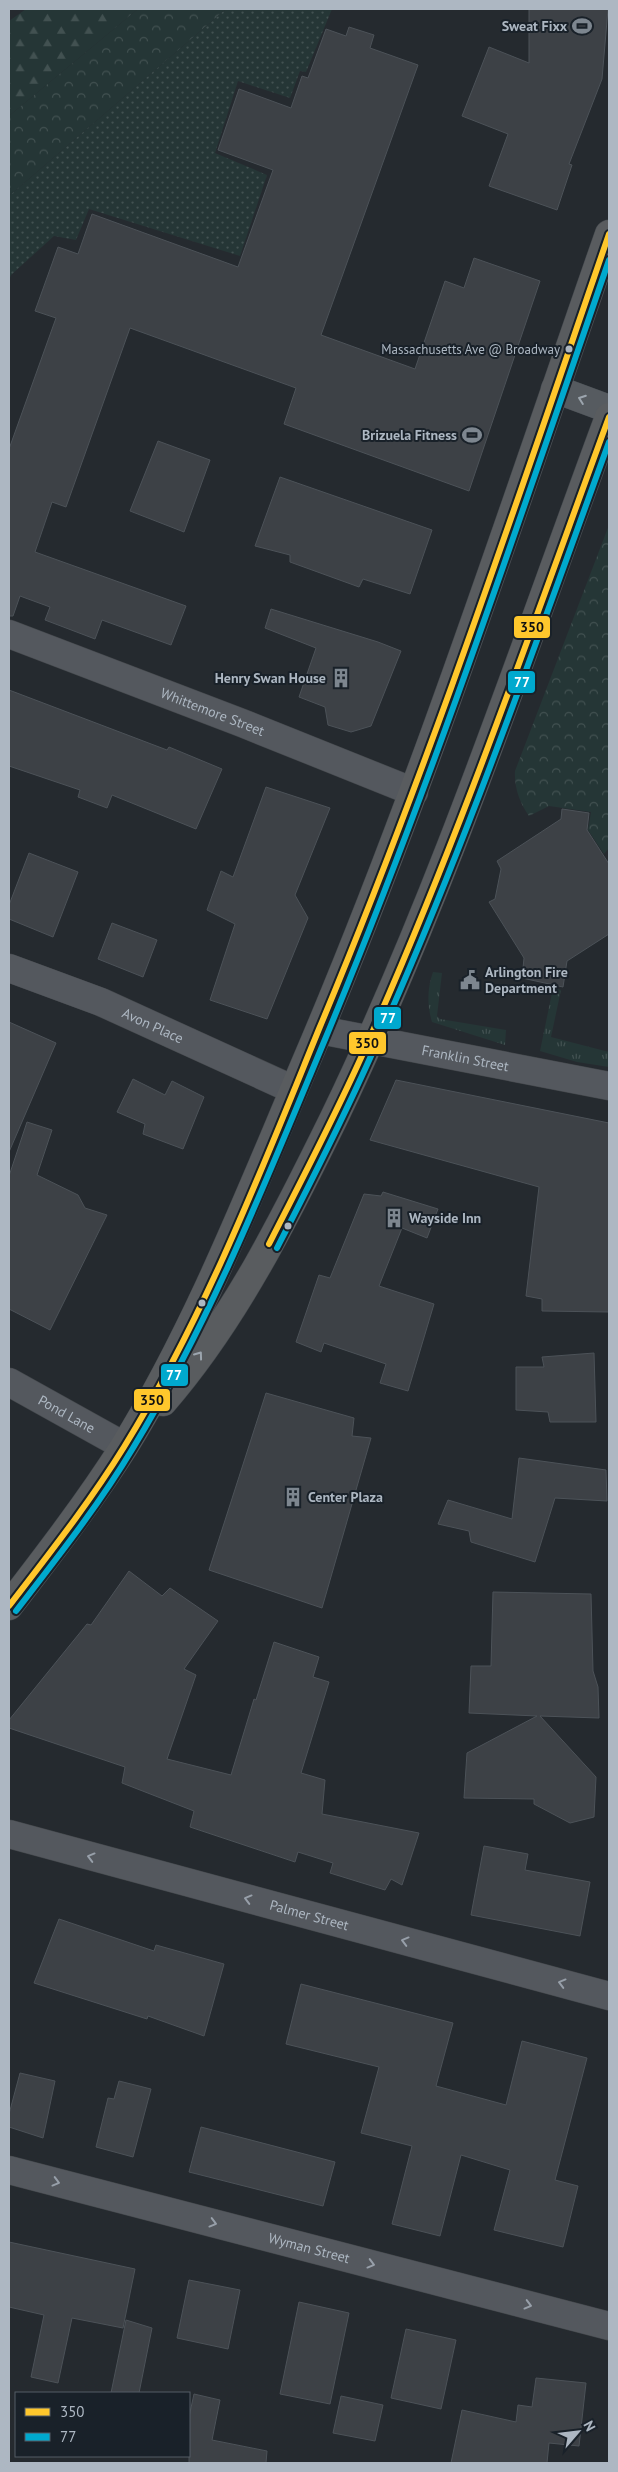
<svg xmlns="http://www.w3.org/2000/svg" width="618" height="2472" font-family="'PT Sans',sans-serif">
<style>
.grass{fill:url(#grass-tufts)}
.forest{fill:url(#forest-firs)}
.park{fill:url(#park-crowns)}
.garden{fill:url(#garden-dots)}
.building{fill:#3d4146;stroke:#4c5258}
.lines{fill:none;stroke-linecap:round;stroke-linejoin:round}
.street-casing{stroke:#42464a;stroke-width:29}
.primary-casing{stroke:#41474c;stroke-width:29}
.highway-casing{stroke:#41464b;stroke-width:29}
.street{stroke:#54585e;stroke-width:28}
.primary{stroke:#565b60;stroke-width:28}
.highway{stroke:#595c5f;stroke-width:28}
.bus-1-casing{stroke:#192129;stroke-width:10}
.bus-2-casing{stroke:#192129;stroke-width:10}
.bus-1{stroke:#ffc72c;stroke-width:6}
.bus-2{stroke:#00a9ce;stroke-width:6}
.oneway{stroke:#9ca5ae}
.oneway2{stroke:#979fa9}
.bus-dot{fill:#adb7c2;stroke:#192129;stroke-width:2}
.labels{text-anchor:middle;stroke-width:4;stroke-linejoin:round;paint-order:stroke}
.bus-label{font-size:13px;fill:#adb7c2;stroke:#192129;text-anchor:end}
.poi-label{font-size:14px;font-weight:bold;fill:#adb7c2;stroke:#192129;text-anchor:end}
.street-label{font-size:14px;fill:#adb7c2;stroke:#192129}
.line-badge{stroke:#192129;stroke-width:2}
.badge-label{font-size:14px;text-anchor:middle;font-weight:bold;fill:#fff}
.pale-badge-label{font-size:14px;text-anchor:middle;font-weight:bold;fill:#111}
</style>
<defs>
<pattern id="grass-tufts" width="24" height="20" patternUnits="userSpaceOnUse" patternTransform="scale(1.25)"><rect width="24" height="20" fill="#253636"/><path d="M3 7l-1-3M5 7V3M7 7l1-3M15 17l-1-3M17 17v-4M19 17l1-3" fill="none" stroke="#425151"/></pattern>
<pattern id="forest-firs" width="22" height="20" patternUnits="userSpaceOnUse" patternTransform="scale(1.25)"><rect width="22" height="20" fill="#253636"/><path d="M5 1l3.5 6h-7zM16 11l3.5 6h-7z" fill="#425151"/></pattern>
<pattern id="park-crowns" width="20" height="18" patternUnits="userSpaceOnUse" patternTransform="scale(1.25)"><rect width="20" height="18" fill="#253636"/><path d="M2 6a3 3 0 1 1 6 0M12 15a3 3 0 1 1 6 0" fill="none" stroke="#425151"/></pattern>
<pattern id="garden-dots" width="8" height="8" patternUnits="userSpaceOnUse" patternTransform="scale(1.25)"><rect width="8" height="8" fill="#253636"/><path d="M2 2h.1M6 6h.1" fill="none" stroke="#425151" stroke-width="1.8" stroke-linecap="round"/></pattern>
</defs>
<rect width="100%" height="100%" fill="#252a2f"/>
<path class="grass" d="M433 972 442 973 437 1016 440 1019 506 1030 505 1045 432 1022C427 1005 427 989 433 972Z
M553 988 561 990 551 1037 609 1052V1067L577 1062 540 1051Z"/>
<path class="forest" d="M26 9H138L9 116V21Z"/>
<path class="park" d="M138 9H226L9 196V116Z
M609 525V848L604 854 588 830 591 812 549 806 529 816C520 803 514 788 515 771Z"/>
<path class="garden" d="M226 9H332L306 72 300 71 290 98 238 81 215 153 267 175 240 256 89 209 76 240 54 236 11 275 9 280V196Z"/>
<path class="building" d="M529 9H608L602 79 569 164 572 165 557 210 489 186 508 134 462 116 489 47 529 63Z
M349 27 374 35 370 48 418 65 321 335 415 369 445 281 464 288 474 258 540 281 469 491 284 424 296 388 130 328 66 507 52 502 35 552 186 606 171 645 102 620 95 639 45 620 50 607 20 596 13 616H9V449L56 318 35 311 58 247 78 254 92 214 238 267 273 170 218 150 239 89 291 108 302 76 308 78 326 29 346 36Z
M158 441 210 460 184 532 130 511Z
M280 477 432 530 410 594 363 579 359 587 290 562V555L255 546Z
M271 609 378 642 401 651 371 726 351 732 328 725 325 707 299 697 316 648 265 628Z
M9 690 167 750 169 747 222 769 196 829 112 795 107 808 78 797 80 790 9 766Z
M266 787 330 808 295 895 308 918 267 1019 210 1000 235 924 207 910 221 871 233 877Z
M562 809 589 813 587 830 609 864V934L567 961 563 987 522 978 524 958 489 902 495 899 501 869 497 861 561 819Z
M29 853 78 872 53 937 9 919V905Z
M112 923 157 940 143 977 98 959Z
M9 1022 56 1043 9 1152Z
M133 1079 165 1095 172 1081 204 1097 183 1149 143 1134 145 1124 117 1112Z
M396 1080 609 1123V1312L542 1311V1299L526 1296 539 1187 370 1140Z
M27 1122 52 1130 37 1175 78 1195 85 1208 107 1215 50 1330 9 1309V1176Z
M383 1192 438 1209 427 1238 402 1228 379 1286 434 1304 408 1391 380 1383 386 1364 324 1343 321 1352 296 1342 319 1275 330 1278 364 1194 381 1196Z
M594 1353 596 1422H550L548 1412 516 1410V1367H544L542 1357Z
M266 1393 354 1418 352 1436 371 1438 322 1608 209 1570Z
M519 1458 606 1470 607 1501 555 1498 535 1562 471 1542 469 1531 438 1524 448 1500 512 1519Z
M129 1571 162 1596 170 1588 218 1621 184 1669 196 1675 167 1759 231 1775 254 1699 256 1700 274 1642 319 1657 313 1677 329 1682 301 1773 325 1780 322 1814 419 1833 402 1885 391 1879 385 1890 330 1873 333 1863 298 1852 295 1862 190 1827 194 1811 122 1783 125 1767 9 1728V1720L87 1624 91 1625Z
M493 1592 591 1594 593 1671 598 1687 599 1718 540 1716 596 1777 594 1817 570 1823 534 1804V1799L464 1798 467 1753 537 1716 469 1713 471 1666H491Z
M484 1846 528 1854 525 1870 590 1882 580 1936 471 1915Z
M59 1919 154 1951 156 1945 224 1964 204 2036 148 2016 147 2019 34 1983Z
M301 1984 453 2023 436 2086 506 2105 522 2041 587 2058 555 2180 578 2186 563 2247 494 2230 510 2170 461 2155 440 2236 392 2224 412 2146 361 2133 379 2067 286 2044Z
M20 2073 55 2081 43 2138 9 2127V2114Z
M119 2081 151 2089 133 2157 96 2147 108 2098 114 2099Z
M201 2127 335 2162 323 2206 189 2172Z
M9 2242 135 2269 123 2328 72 2318 58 2383 31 2377 44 2315 9 2307Z
M189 2280 240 2290 228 2349 177 2338Z
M299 2302 349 2313 330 2404 280 2394Z
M126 2320 152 2328 139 2393H111Z
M406 2329 456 2340 441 2409 391 2398Z
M536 2378 586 2383 579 2446 549 2443 547 2463H451L462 2410 516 2422 518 2405 532 2407Z
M194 2394 220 2400 212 2440 267 2451 266 2463H189V2417Z
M341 2396 383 2405 375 2441 333 2433Z"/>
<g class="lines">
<defs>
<g id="street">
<path id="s1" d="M9 634 242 723 414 792"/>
<path id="s2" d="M9 968 101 1002 294 1090"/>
<path id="s3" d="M320 1030 609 1086"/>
<path id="s4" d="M9 1382 124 1446"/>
<path id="s5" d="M9 1834 609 1996"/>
<path id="s6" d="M9 2170 609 2326"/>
</g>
<path id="primary" d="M555 389 609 409"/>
<path id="highway" d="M163 1402C235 1319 286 1216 334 1118 443 892 522 652 609 417
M9 1606C49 1554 89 1502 124 1447 198 1327 250 1193 305 1064 421 793 512 512 609 234"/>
</defs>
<use href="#street" class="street-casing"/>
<use href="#primary" class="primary-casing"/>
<use href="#highway" class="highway-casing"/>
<use href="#street" class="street"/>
<use href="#primary" class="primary"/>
<use href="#highway" class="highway"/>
<defs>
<path id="bus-1" d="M269 1244C303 1177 338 1111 368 1042 459 838 532 627 609 417
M9 1606C49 1554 90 1502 124 1447 205 1316 261 1171 319 1029 428 769 517 501 609 234"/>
<path id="bus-2" d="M277 1248C311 1182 345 1115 375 1047 464 850 535 645 609 442
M16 1611C57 1558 99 1505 133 1448 212 1318 268 1176 326 1037 432 782 519 521 609 260"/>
</defs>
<use href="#bus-1" class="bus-1-casing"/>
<use href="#bus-2" class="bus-2-casing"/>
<use href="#bus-1" class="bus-1"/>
<use href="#bus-2" class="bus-2"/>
</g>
<defs><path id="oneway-chevron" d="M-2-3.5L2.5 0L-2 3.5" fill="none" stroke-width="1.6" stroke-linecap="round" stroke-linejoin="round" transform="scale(1.25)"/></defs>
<g class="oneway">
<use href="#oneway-chevron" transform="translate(582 399) rotate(-160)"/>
<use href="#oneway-chevron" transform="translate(199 1355) rotate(-54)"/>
</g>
<g class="oneway2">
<use href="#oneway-chevron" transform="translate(91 1857) rotate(-165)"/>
<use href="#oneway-chevron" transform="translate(248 1899) rotate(-165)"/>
<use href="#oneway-chevron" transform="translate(405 1941) rotate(-165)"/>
<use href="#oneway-chevron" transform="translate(562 1983) rotate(-165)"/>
<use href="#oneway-chevron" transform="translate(56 2182) rotate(15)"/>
<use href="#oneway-chevron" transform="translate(213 2223) rotate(15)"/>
<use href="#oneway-chevron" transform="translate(371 2264) rotate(15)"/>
<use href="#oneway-chevron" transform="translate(528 2305) rotate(15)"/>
</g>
<defs>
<symbol id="stadium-bare" viewBox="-9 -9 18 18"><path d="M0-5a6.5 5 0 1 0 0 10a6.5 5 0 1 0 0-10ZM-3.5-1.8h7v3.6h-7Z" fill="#7d868f" stroke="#192129" stroke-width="2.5" paint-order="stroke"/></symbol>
<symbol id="building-bare" viewBox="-9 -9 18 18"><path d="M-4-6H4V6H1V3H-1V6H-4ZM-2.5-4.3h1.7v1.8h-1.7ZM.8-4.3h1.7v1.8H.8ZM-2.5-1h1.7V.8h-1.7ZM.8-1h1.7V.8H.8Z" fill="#7d868f" stroke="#192129" stroke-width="2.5" paint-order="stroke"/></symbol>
<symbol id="civic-bare" viewBox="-9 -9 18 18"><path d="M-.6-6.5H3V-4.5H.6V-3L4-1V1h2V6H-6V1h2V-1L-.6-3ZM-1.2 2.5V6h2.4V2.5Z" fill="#7d868f" stroke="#192129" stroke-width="2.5" paint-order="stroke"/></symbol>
</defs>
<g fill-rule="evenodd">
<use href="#stadium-bare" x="568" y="12" width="28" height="28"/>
<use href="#stadium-bare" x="458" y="421" width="28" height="28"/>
<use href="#building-bare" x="327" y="664" width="28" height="28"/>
<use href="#civic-bare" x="456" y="966" width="28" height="28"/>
<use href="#building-bare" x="380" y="1204" width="28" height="28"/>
<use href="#building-bare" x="279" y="1483" width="28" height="28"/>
</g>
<g class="bus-dot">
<circle cx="569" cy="349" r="4.5"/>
<circle cx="288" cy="1226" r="4.5"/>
<circle cx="202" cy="1303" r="4.5"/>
</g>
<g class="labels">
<g class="bus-label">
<text x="560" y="354">Massachusetts Ave @ Broadway</text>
</g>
<g class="poi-label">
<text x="567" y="31">Sweat Fixx</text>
<text x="457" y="440">Brizuela Fitness</text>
<text x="326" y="683">Henry Swan House</text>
<text x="485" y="977" text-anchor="start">Arlington Fire<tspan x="485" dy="16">Department</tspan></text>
<text x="409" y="1223" text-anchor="start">Wayside Inn</text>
<text x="308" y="1502" text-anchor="start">Center Plaza</text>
</g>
<g class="street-label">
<text dy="5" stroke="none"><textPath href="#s1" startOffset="218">Whittemore Street</textPath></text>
<text dy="5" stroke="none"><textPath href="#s2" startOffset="155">Avon Place</textPath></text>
<text dy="5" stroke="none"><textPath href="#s3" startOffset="148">Franklin Street</textPath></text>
<text dy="5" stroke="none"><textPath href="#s4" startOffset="66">Pond Lane</textPath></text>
<text dy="5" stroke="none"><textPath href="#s5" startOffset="311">Palmer Street</textPath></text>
<text dy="5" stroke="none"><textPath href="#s6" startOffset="310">Wyman Street</textPath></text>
</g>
</g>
<g class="line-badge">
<rect x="513" y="615" width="38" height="24" rx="5" fill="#ffc72c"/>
<rect x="507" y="670" width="29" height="24" rx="5" fill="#00a9ce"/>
<rect x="373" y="1006" width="29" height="24" rx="5" fill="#00a9ce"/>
<rect x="348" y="1031" width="39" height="24" rx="5" fill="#ffc72c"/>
<rect x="160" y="1363" width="29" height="24" rx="5" fill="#00a9ce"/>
<rect x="133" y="1388" width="38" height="24" rx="5" fill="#ffc72c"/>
</g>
<g class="badge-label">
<text x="522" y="687">77</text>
<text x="388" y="1023">77</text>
<text x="174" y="1380">77</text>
</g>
<g class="pale-badge-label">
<text x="532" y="632">350</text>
<text x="367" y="1048">350</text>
<text x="152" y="1405">350</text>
</g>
<rect width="618" height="2472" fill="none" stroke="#adb7c2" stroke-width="20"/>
<rect x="15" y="2392" width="175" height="65" fill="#192129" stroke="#545d66"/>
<rect x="25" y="2408" width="25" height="8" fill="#ffc72c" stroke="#545d66"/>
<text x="60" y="2417" font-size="15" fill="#adb7c2">350</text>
<rect x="25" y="2433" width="25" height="8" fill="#00a9ce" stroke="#545d66"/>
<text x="60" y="2442" font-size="15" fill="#adb7c2">77</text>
<g transform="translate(578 2432) rotate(62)" stroke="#192129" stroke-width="4" paint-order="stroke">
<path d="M0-4L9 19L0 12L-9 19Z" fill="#adb7c2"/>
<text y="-8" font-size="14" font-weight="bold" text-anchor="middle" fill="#adb7c2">N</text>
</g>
</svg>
